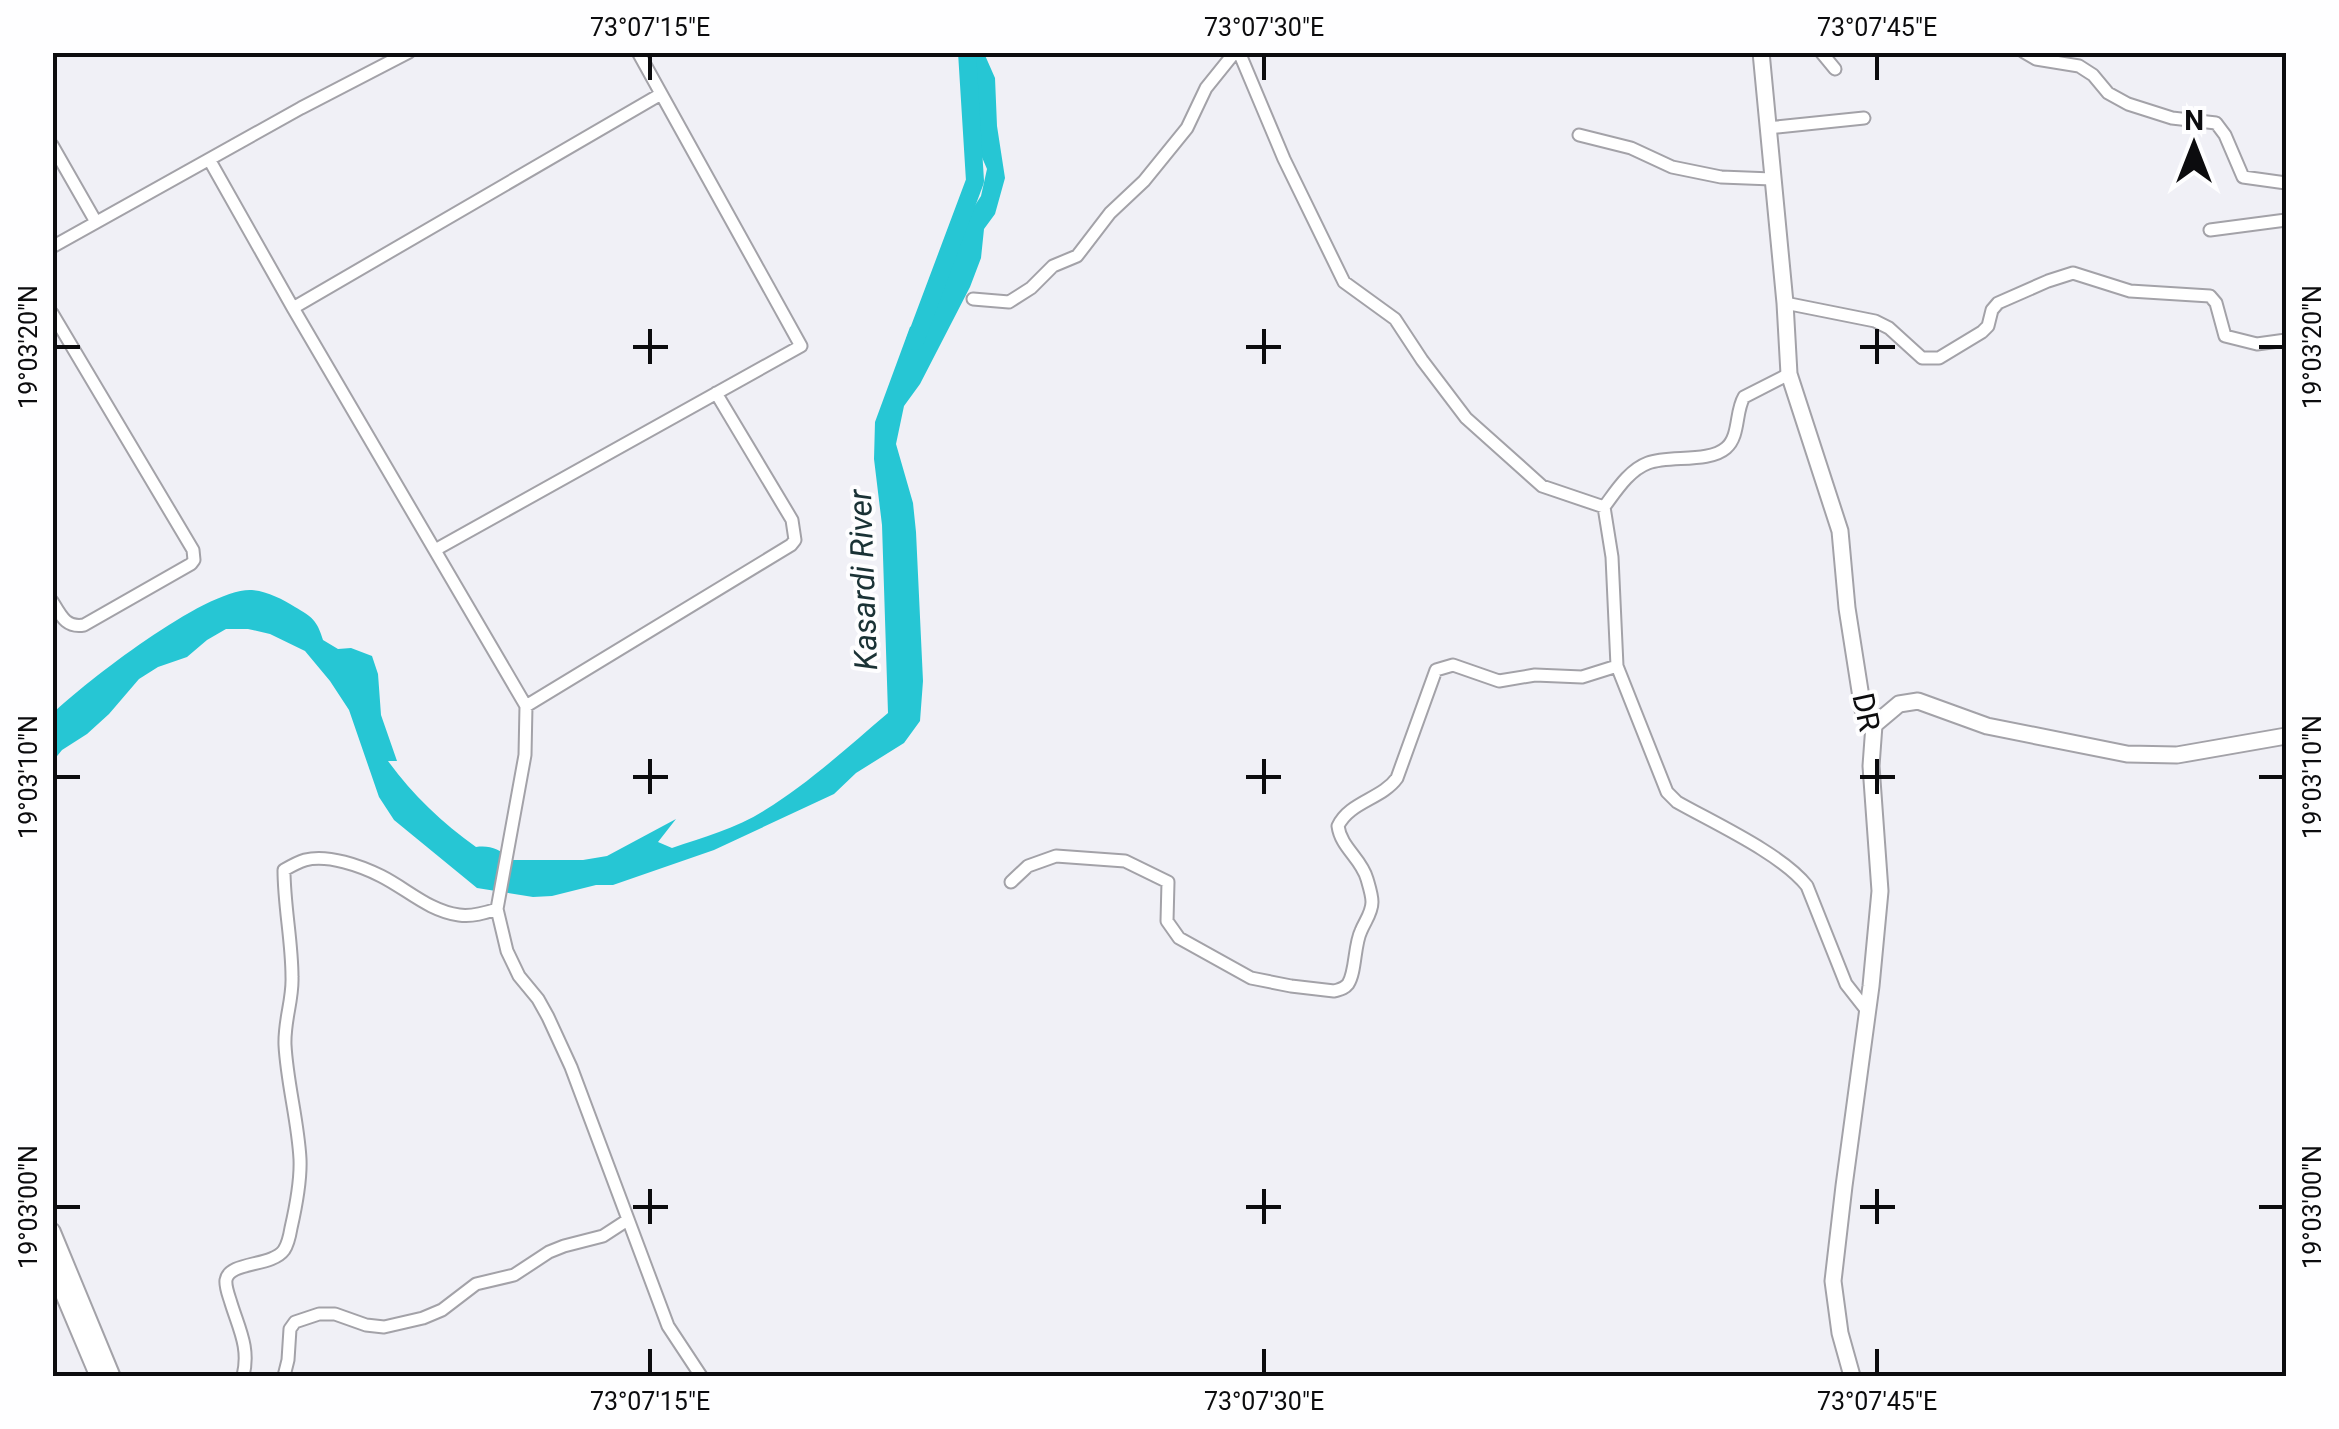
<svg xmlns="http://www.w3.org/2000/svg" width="2339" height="1429" font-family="Roboto,sans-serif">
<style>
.water{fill:#26c6d4}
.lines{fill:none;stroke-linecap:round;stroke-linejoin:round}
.river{stroke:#26c6d4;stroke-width:18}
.street-casing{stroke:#a3a2a8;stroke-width:15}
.secondary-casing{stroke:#a3a2a8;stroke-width:19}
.street{stroke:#fff;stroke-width:11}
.secondary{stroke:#fff;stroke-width:15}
.ticks{fill:none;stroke:#0c0c0e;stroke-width:4}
.labels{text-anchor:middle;stroke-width:8;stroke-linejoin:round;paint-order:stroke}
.street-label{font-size:30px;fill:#0c0c0e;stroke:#fefeff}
.water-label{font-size:32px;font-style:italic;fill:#1a3235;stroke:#fefeff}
.neatline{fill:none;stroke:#0c0c0e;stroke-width:4}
.ticks-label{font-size:25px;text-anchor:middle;fill:#0c0c0e}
</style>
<rect width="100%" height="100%" fill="#f0f0f6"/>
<path class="water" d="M954 53H984L995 78 997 126 1005 178 995 214 984 229 981 258 970 287 920 384 904 406 896 444 913 503 916 532 923 681 920 721 904 743 856 773 834 794 714 850 613 885H596L552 896 533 897 477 888 394 820 379 797 349 710 330 681 305 651 270 634 248 629H226L207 640 187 657 158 667 139 679 109 714 87 734 62 750 53 761V713C87 681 207 587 252 590 266 591 283 599 295 607 312 617 317 620 323 640L338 649 351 648 372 656 378 674 381 715 397 761H388C412 794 442 823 476 847 490 845 500 849 511 860H583L607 856 676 819 658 842 672 848C703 837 737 828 765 810 809 783 849 746 888 713L882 525 874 459 875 422 910 327 924 320 943 290 961 227 981 196 987 169 972 134 967 104 970 84 964 59Z"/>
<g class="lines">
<path class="river" d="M915 341 975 181 967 52"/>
<defs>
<path id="street" d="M1239 52 1284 159 1344 282 1395 319 1422 360 1466 418 1542 486 1604 507
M1821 52 1835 69
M2024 52 2036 59 2079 66 2093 75 2108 93 2128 104 2172 118 2216 123 2225 135 2243 177 2286 183
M1767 128 1864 118
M1579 135 1631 148 1672 167 1721 177 1772 179
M52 145 96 222
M210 161 293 308 526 706 525 755 497 909 507 951 519 976 538 999 548 1017 571 1067 668 1326 701 1376
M2210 230 2286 220
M52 247 301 108 409 52
M973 299 1009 302 1031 288 1053 266 1077 256 1110 213 1144 181 1187 128 1206 88 1235 52
M1785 303 1875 321 1889 328 1922 358H1939L1982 332 1988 326 1992 310 1998 303 2048 281 2073 273 2130 291 2210 296 2216 303 2225 336 2257 344 2286 340
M293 308 661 94
M52 313 193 550 194 560 191 564 84 625C66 628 61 616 52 601
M1789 374 1744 397C1735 412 1740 436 1726 448 1709 463 1669 455 1648 463 1629 470 1616 491 1604 507L1612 557 1617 666 1667 792 1677 802C1714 823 1782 854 1807 886L1846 984 1868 1012
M435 550 801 346 638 52
M526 706 791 545 795 540 792 520 716 393
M1011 882 1028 866 1056 856 1125 861 1168 882 1167 921 1179 938 1251 978 1291 986 1334 991C1341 989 1344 989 1348 984 1356 972 1354 945 1361 931 1365 921 1372 913 1372 902 1372 895 1369 886 1367 879 1361 858 1341 848 1338 826 1349 802 1382 799 1397 778L1436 670 1453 665 1499 681 1535 675 1582 677 1617 666
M243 1376C250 1348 239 1329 231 1303 229 1296 225 1287 226 1280 229 1261 272 1267 284 1250 288 1244 290 1234 291 1228 296 1206 301 1182 300 1159 298 1121 287 1083 285 1045 284 1020 293 1000 292 977 292 941 284 906 284 870 291 866 298 862 305 860 328 854 361 866 381 876 407 889 429 911 459 915 472 917 485 913 497 909
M284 1376 288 1360 290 1329 295 1322 319 1314H335L366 1325 384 1327 423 1318 442 1310 476 1284 514 1275 549 1252 564 1246 603 1236 626 1221"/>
<path id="secondary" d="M1761 52 1785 303 1789 374 1840 531 1847 608 1863 710 1874 725 1871 766 1880 891 1871 986 1844 1186 1833 1281 1840 1333 1852 1376
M1874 725 1899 704 1918 701 1987 726 2127 754 2177 755 2286 736
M52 1231 112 1376
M52 1267 98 1376"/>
</defs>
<use href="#street" class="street-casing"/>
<use href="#secondary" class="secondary-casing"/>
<use href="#street" class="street"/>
<use href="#secondary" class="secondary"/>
</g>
<path class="ticks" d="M650 55V80M1264 55V80M1877 55V80M650 329V364M1264 329V364M1877 329V364M55 347H80M633 347H668M1246 347H1281M1860 347H1895M2259 347H2284M650 759V794M1264 759V794M1877 759V794M55 777H80M633 777H668M1246 777H1281M1860 777H1895M2259 777H2284M650 1189V1224M1264 1189V1224M1877 1189V1224M55 1207H80M633 1207H668M1246 1207H1281M1860 1207H1895M2259 1207H2284M650 1349V1374M1264 1349V1374M1877 1349V1374"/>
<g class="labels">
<g class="street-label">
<text transform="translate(1866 712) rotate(78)" y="10">DR</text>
</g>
<g class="water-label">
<text transform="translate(863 580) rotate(-92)" y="11">Kasardi River</text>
</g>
</g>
<rect width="2339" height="1429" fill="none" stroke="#fefeff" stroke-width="110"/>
<g transform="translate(2194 145)" stroke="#fefeff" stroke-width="8" paint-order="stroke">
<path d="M0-8L18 38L0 25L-18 38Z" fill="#0c0c0e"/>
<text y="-15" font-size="28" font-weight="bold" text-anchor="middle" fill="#0c0c0e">N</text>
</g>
<rect x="55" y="55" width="2229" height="1319" class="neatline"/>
<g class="ticks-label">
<text x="650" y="36">73°07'15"E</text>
<text x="1264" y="36">73°07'30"E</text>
<text x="1877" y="36">73°07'45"E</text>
<text transform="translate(28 347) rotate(-90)" y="9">19°03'20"N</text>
<text transform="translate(2312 347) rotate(-90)" y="9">19°03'20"N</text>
<text transform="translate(28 777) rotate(-90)" y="9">19°03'10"N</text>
<text transform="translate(2312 777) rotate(-90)" y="9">19°03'10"N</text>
<text transform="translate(28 1207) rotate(-90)" y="9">19°03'00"N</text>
<text transform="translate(2312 1207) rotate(-90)" y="9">19°03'00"N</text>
<text x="650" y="1410">73°07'15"E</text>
<text x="1264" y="1410">73°07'30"E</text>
<text x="1877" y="1410">73°07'45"E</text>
</g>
</svg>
